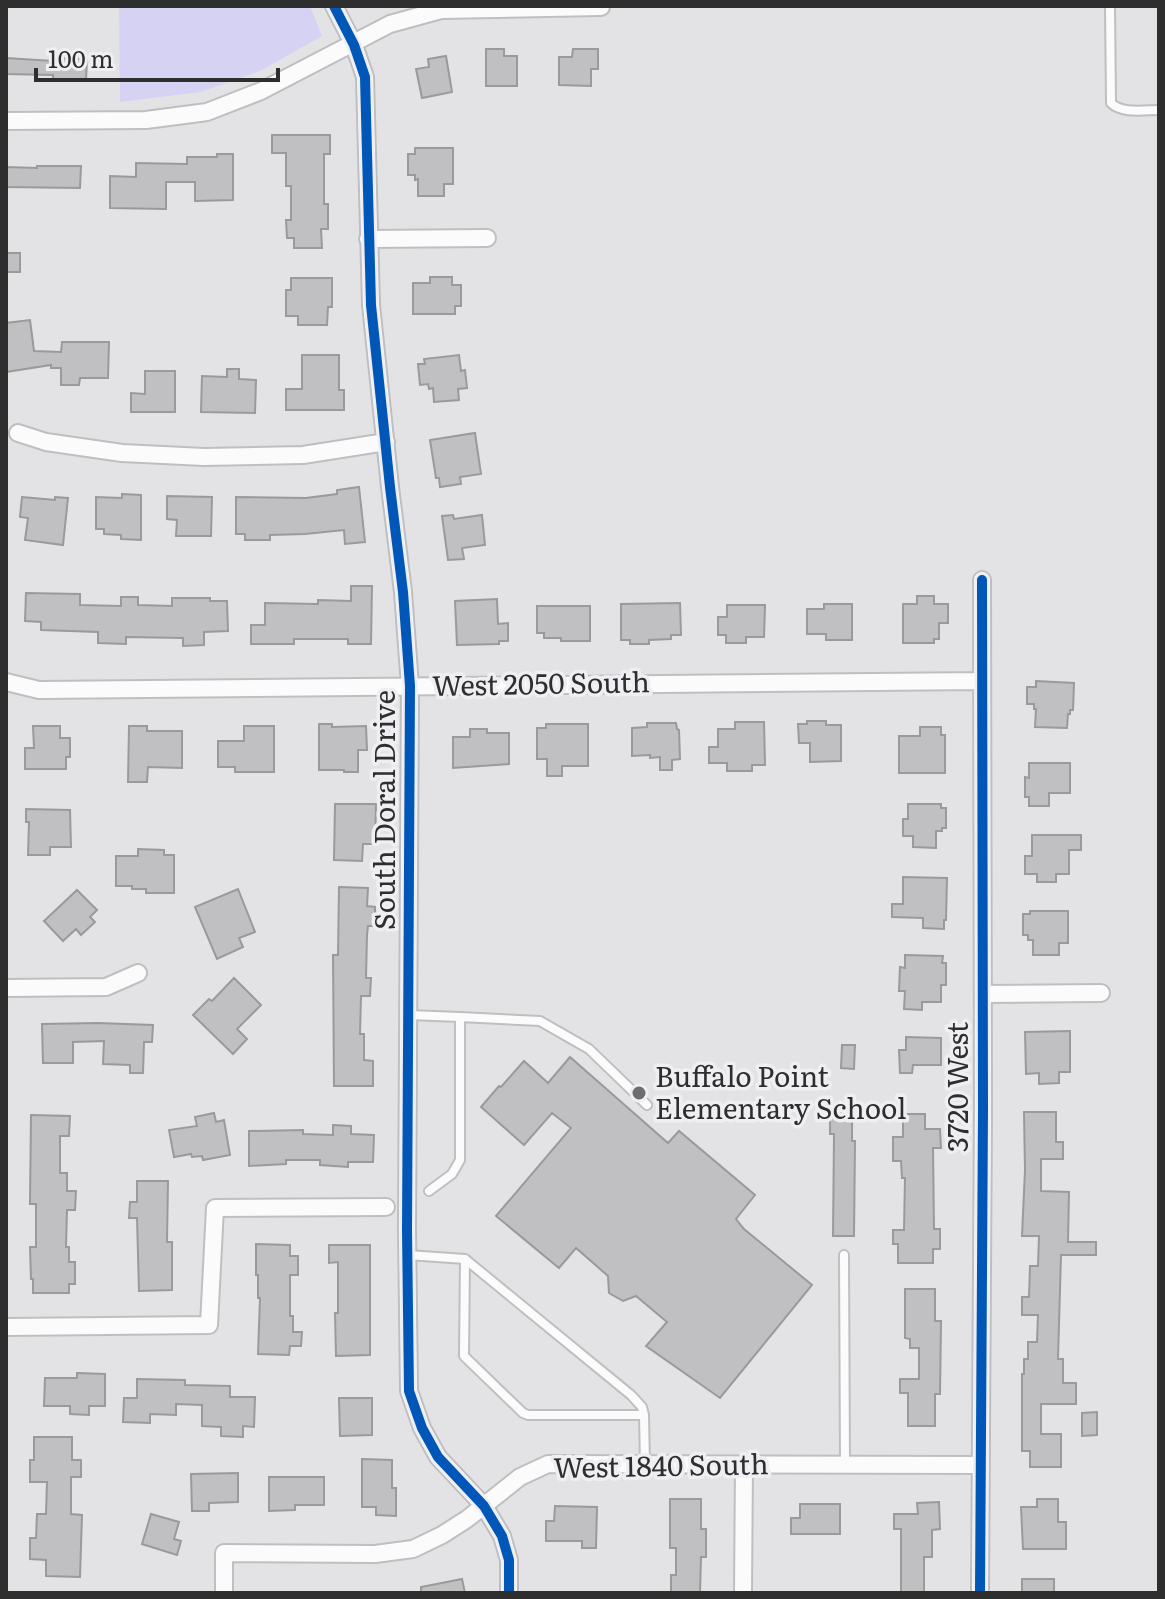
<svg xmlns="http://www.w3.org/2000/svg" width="1165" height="1599" font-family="Literata,serif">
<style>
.green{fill:#d6d2f3}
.building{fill:#c0c0c2;stroke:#9a9a9b;stroke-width:2}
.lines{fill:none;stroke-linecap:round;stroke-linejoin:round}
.service-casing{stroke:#bfbfc1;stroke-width:12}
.minor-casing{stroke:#bfbfc1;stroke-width:20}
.service{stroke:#fbfbfb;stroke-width:8}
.minor{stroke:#fbfbfb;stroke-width:16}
.cycleway-casing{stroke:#efeff3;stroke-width:15}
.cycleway{stroke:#0057b8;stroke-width:10}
.poi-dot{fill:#6d6d6f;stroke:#efeff3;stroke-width:3}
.labels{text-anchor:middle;stroke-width:7;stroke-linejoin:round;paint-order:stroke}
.street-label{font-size:28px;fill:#2e2e2f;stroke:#efeff3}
.poi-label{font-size:28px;fill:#2e2e2f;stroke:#efeff3;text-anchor:start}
</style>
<rect width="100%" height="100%" fill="#e3e3e5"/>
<path class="green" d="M119 6H310L322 36 262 70 201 92 120 102Z"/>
<path class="building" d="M486 49H504V56H517V86H486Z
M573 49H598V69H591V86L559 85V57H572Z
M446 56 452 92 422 98 416 69 429 67 428 59Z
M6 58 53 61V58L87 59 86 80 53 79V75L6 74Z
M272 135H330V154H324V204H328V229H321L322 248H294V238H287L286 220H291V186H286V153H272Z
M415 148H453V184H444V196H418V179L415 180V175H408V154H415Z
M217 154H233V200L195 201V182H166V209L110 208V176L136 177V163L187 164V157H217Z
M37 166H81L80 188 6 187V167L37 168Z
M6 253H20V272H6Z
M430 277H452V285H461V306H455V314H413V283H430Z
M291 278H332V307H328L327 325H298V316H286V290H291Z
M30 320 34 351 61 352 62 342H109L108 378H80L79 385H61V368H51V365L6 372V323Z
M302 355H339V390H344V410H286V389H302Z
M459 355 461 371 465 370 467 388 458 389 459 400 434 402 433 388 429 389 428 384 420 385 418 364H425L424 359Z
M227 369H239V379L256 380 255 413 201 412 202 376 227 377Z
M145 371H175V412H131V393L145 394Z
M475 433 481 474 460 477 461 484 440 487 439 478H436L430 440Z
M359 487 365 542 345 544 344 530 305 534 270 535V540H245V534H236V497L306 498 337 494V490Z
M122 494 141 495V540L121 539V535L104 534V529H96V497L122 498Z
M167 496 212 497 211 536H176L177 520 167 519Z
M22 497 55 500V497L68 498 63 545 25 540 28 518 20 517Z
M453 515 454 519 482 515 485 545 462 548 464 559 448 560 442 516Z
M351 586H372L371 644H348V639H294V644H251V625H265V603L318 604V600L351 601Z
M26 593 80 594V605L121 606V597H138V605L172 606V598H210V601H227L228 631 204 632V645L183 646V638L126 637V644L98 643V632L41 630V622L25 621Z
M917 596H934V604H948V623H939V639H934V643H903V604H917Z
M497 599 498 624 508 623V641H499V644L457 645 455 601Z
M680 603 681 635H671V639L649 640V644H630V640H621V604Z
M824 604H852V640H826V634H807V609H824Z
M727 605H765L764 637H746V643H726V635H718V617H727Z
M537 606H590V641H561V638H544V633H537Z
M1036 681 1074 683 1073 710H1070V714H1068L1067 728 1035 727 1036 709H1034V704H1027V687H1036Z
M807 721H826V725H841V761L810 762V743H799L798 724H807Z
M735 722H764L765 765H752V771H727V763H709V747H718V729H735Z
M647 723H676L677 729 679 730 680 759 672 760V770H660V757L650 758V755L632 756V728L647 727Z
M319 724H332V727L366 726 367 750H358V772H344V770H319Z
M546 724H588V766H562V776H547V759H537V728H546Z
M33 726H60V738H70V757H66V769H25V748H34Z
M129 726H147V731H182V768L148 767 147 782H128Z
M244 726H274V772H235V767H218V741H244Z
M920 727H941V735H945V773H899V736H920Z
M470 729H487V733H509V764L453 768V737H470Z
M1029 763H1070V793H1049V806H1029V797H1025V777L1029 778Z
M335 804H376L375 844H363L362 861 334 860Z
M908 804H941V808H946V828H942V831H936V848L913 847V836H903V819H908Z
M26 809 70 810 71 847H50V855H28L29 822H26Z
M1032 835H1081V850H1069V874H1056V882H1037V874H1025V856H1032Z
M138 849 164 850V855H174V893H146V889H132V886H116V856H138Z
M903 877 947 878 946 920H944V929L923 928V918L892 917V904H903Z
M339 887 368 888 367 906 375 907V926H368L367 935 366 978H371L370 996H361L360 1034H364V1060L373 1061V1086H334L333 955H338Z
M238 889 255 932 239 938 243 947 217 959 195 907Z
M77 890 97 910 90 917 95 922 81 935 76 929 63 941 44 921Z
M1030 911H1068V943H1059V955H1033V940H1028V935H1023V914H1030Z
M905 955 943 956 942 963H946V985H941V1002H922V1010L904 1009 905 991H899L900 967 905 968Z
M234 978 261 1005 237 1029 247 1039 233 1054 193 1015 209 999 212 1001Z
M98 1023 153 1025 152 1042H144L143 1073H130V1065L103 1064 104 1041 73 1042V1063H43L42 1024Z
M1070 1031V1072H1059V1083L1039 1084V1073L1026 1074 1025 1032Z
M906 1037 941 1038V1065H913L912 1073H900L899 1050H906Z
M842 1045H855L854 1069 841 1068Z
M570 1057 668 1143 679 1131 755 1195 736 1219 744 1229 812 1285 720 1398 646 1346 667 1322 636 1296 623 1301 609 1293 608 1276 576 1248 559 1268 496 1216 571 1128 552 1113 524 1145 481 1107 499 1086 501 1087 524 1061 548 1083Z
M830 1107H852V1141H855L854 1236H833L834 1134H830Z
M1024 1112H1056V1142H1063V1159H1041V1191L1069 1192 1068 1242H1096V1255H1061L1058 1359H1063V1383H1076V1404H1041V1434H1061V1467H1030V1451H1022V1374H1024V1359H1028V1342H1037L1038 1315H1022V1297H1029L1030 1266H1038L1039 1236H1022L1025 1170Z
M214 1113 216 1122 224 1120 230 1155 203 1160 202 1156 192 1157 191 1154 174 1157 169 1130 197 1126 195 1117Z
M903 1114H925V1129H940L941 1148H933L934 1229H940V1249H933V1263H898V1244H893V1230H904L905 1178H902L901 1161H893V1137H903Z
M31 1115 70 1116 69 1136H60V1173H67V1191H76L75 1210H67L66 1247H69V1262H75V1284H69V1293H33V1279H31L30 1247H36V1204H30Z
M333 1125 351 1126V1134L374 1135 373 1162H348V1167L320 1165V1160H286V1164L249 1166V1131L303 1130V1134L333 1135Z
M137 1181H168L167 1242H172V1290L139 1291 137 1218H129L130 1202H137Z
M256 1244 290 1245V1256H298V1275H290V1316H293V1332H302L301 1346H290L289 1355 258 1354 260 1298H258V1275H256Z
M329 1245H370V1355L336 1356 335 1313H338V1262L329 1263Z
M905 1289H935V1321H941L940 1394H935V1426H908V1393H900V1379H919V1348H910V1339L905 1338Z
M77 1373 105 1374V1406H89V1415L70 1414V1406H44L45 1378H77Z
M137 1379 185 1380V1385L230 1386V1397H255L254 1427 243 1426V1437L221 1436V1427L202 1426V1405L176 1404V1415L150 1414V1423L123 1422 124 1398H137Z
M339 1398H372V1435L340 1436Z
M1097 1412V1435L1082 1436V1413Z
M34 1437H72V1460H81V1477H71V1514L82 1515 80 1577 46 1576V1560L30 1559V1538H36L37 1514H46L47 1482H30V1460H34Z
M362 1459 392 1460V1488H396V1516L376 1515V1507H362Z
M238 1473V1502L209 1503V1511H192L191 1474Z
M269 1477H324V1505H295V1510L269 1511Z
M670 1499H701V1529H706V1557H701L700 1593H671V1575H676V1548H670Z
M1037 1499H1058V1522H1066V1549H1023L1021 1507H1037Z
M939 1502 940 1529 932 1530V1557H924V1593H901V1529H894V1514H918L917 1503Z
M800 1504H840V1534H791V1518H800Z
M555 1506 597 1507 596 1548H582V1541H546V1521H554Z
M151 1514 179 1522 174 1539 181 1541 177 1555 142 1544Z
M462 1579 465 1593H421V1587Z
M1022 1579H1054V1593H1022Z"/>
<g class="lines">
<defs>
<path id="service" d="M1110 6 1111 103C1122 114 1144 110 1159 110
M409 1015 460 1017V1160L452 1174 429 1191
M460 1017 540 1021 589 1049 647 1105
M408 1255 465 1259 631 1395 642 1407 644 1415 645 1464
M844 1255 845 1464
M465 1259 464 1356 523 1413 528 1415H644"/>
<path id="minor" d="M334 6 354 45 365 77 371 305 390 487 403 592 410 686 407 1230 409 1391 422 1428 438 1457 484 1506 502 1536 509 1560V1593
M6 121 146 120 207 112 261 91 390 24 441 10 601 7
M368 239 487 238
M18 433 46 442 122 453 204 457 303 455 386 442
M6 682 39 690 982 681
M6 988 106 987 138 973
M983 994 1101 993
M6 1327 209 1325 215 1208 386 1207
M224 1593V1553L375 1554 413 1549 442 1535 467 1519 520 1477 548 1464 980 1465
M743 1593 744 1464
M980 1593 983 1110 982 580"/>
</defs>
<use href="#service" class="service-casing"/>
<use href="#minor" class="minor-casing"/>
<use href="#service" class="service"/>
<use href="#minor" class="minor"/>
<defs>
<path id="cycleway" d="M334 6 354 45 365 77 371 305 390 487 403 592 410 686 407 1230 409 1391 422 1428 438 1457 484 1506 502 1536 509 1560V1593
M980 1593 983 1110 982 580"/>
</defs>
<use href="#cycleway" class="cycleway-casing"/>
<use href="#cycleway" class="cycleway"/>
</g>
<circle class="poi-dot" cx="639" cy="1093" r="8"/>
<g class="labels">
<g class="street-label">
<text transform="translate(541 684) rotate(-1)" y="10">West 2050 South</text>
<text transform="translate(385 810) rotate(-90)" y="10">South Doral Drive</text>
<text transform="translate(958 1087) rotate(-90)" y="10">3720 West</text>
<text transform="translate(661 1466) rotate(-1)" y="10">West 1840 South</text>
</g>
<g class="poi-label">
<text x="655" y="1087">Buffalo Point<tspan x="655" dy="32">Elementary School</tspan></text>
</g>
</g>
<rect width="1165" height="1599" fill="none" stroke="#2e2e2f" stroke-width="16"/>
<path d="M36 68v12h242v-12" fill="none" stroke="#2e2e2f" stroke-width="4"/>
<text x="48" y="68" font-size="24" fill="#2e2e2f" stroke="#efeff3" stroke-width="6" paint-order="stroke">100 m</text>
</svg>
